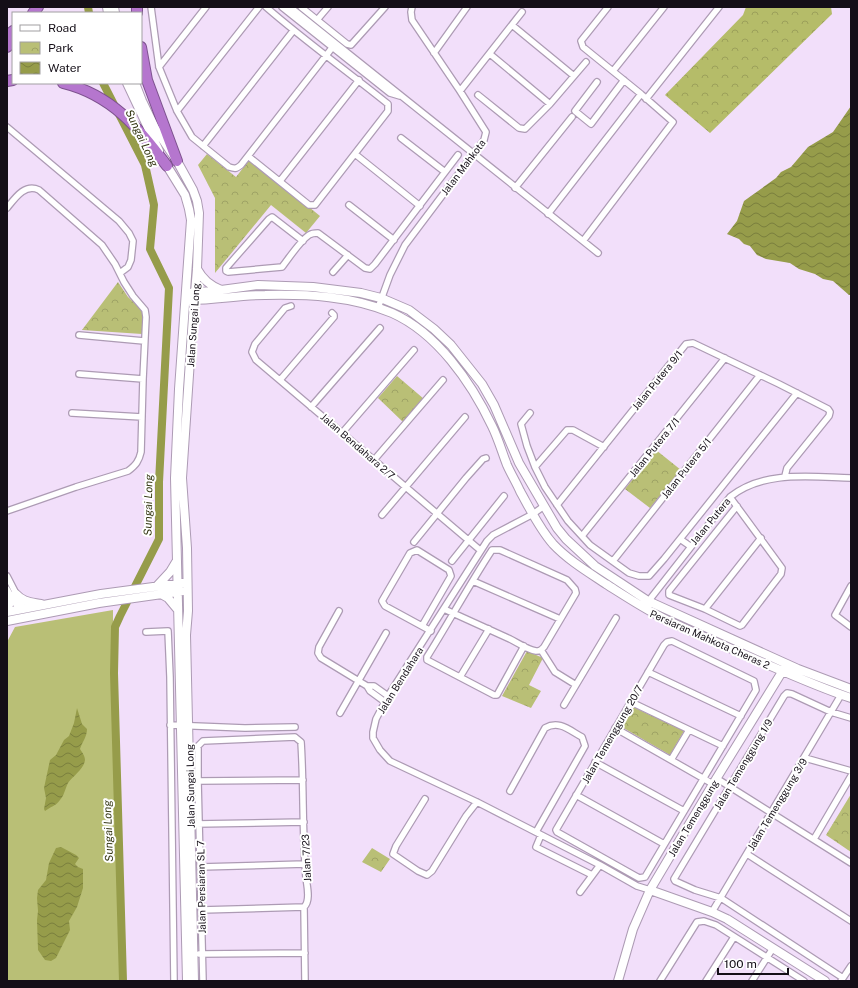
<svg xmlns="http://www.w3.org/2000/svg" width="858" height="988" font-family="'Public Sans',sans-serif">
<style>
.grass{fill:#b9bf76}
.forest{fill:url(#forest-crowns)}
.park{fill:url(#park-crowns)}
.water{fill:url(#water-waves)}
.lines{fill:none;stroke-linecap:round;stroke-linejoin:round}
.river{stroke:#969c4a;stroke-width:8}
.street-casing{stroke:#ad9bb4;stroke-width:8}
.secondary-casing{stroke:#ad9bb4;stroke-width:10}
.highway-casing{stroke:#7d528e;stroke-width:12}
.street{stroke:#fff;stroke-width:5.5}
.secondary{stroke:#fff;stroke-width:8}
.highway{stroke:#b576ce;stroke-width:10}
.labels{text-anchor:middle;stroke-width:4;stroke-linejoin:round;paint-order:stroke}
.street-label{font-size:10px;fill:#140e17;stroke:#fff}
.water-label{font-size:11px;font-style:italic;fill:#333612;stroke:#fff}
</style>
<defs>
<pattern id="forest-crowns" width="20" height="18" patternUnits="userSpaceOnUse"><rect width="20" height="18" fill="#b5bc69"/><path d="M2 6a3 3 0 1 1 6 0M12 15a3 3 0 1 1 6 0" fill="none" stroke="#9ba05a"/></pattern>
<pattern id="park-crowns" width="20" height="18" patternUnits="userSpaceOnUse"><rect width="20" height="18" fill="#b9bf76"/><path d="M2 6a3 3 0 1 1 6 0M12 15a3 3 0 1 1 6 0" fill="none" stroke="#9ea365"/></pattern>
<pattern id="water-waves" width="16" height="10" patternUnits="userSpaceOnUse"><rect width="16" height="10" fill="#969c4a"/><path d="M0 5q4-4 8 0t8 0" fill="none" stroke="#797e3d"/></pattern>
</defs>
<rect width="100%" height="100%" fill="#f2dffa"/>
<path class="grass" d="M113 610V684L120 981H7V642L15 627Z"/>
<path class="forest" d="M746 7H831L832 14 710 133 665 95 743 15Z"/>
<path class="park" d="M207 154 236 177 250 159 320 216 306 233 271 205 215 273V198L198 165Z
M118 282 128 297 140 308 144 317 142 334 82 330Z
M397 376 424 399 403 422 378 398Z
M656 450 681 470 650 508 625 489Z
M527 651 543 658 529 685 541 691 531 708 502 696Z
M631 706 684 731 670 755 620 726Z
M851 794V852L826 835Z
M372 848 390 859 381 872 362 862Z"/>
<path class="water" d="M851 106V295H849L833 281 823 279 815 274 799 269 790 263 766 259 757 255 750 246 744 244 739 239 727 234 737 221 744 201 776 178 781 172 791 167 808 147 833 132Z
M77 708 82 724 87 729C87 737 82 742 80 749 82 752 85 756 85 760 84 769 73 776 68 783 65 789 64 796 60 800 56 806 50 807 45 811L44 809 46 798 44 788 50 760 56 755 64 740 69 736 74 723Z
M61 847 76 855 79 858 75 864 78 867 83 869V888L77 907 69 921 70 930 56 958 51 961 45 960 38 950 37 920 38 911 37 898 38 890 46 880 49 863 56 848Z"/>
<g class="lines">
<path class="river" d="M88 7 89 13
M103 83 145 165 154 205 150 249 169 288 159 482V539L120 616 115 627 114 673 123 981"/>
<defs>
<path id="street" d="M151 7 159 67 177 111 192 137 229 167C235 169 236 169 241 165L335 44
M282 7 390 93 400 96
M290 7 598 253
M301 7 347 44 351 45 385 7
M317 20 328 7
M512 25 574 76
M434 53 467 7
M490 54 550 104
M159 67 206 7
M613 71 664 7
M597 82 575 111 591 124 624 80
M460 91 522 12
M478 95 519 128 525 129 550 104 586 62
M646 99 719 7
M177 111 259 7
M7 127 119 221 129 233 133 241 131 260 128 267 120 273
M401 138 445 172
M203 146 293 31
M355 154 420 206
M248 156 309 205H315L388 111V104C347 71 305 41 266 7
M280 181 359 80
M515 188 572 117
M349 205 394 240
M7 208C15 198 25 183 39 190L102 245 115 264 124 282 133 296 145 310 146 317 143 379 141 452C139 461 136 465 128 471L76 487 7 511
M548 214 641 94
M303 241 272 217 269 219 226 268V271L228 272 282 267C289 258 300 241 309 235 312 233 315 233 318 233L365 268 370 269 375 264 458 155
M583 241 673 122 641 94 583 47 581 41 608 7
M333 272 348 255
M291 306 285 308 255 344 252 352 256 360 480 550
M378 308 390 275 405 245 484 140 486 132 460 91 412 20 411 12 412 7
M79 335 144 341
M79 374 143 379
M280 380 334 317V315L332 313
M311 407 380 328
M72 413 142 417
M530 413 521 424 527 446 535 467 545 487 568 521 590 545 629 573 639 576H649L664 559 797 393
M342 433 414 350
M374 460 443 380
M535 467 567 430H573L604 447
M730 497 782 568 781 574 742 625 740 626 705 609 669 595V591L737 506
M557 505 686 344 693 343 779 384 828 409 830 412 829 416 787 468 785 476
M544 506 533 514 493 535 487 541 388 696 376 719 373 732V738L380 750 390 761 477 802 600 865 637 886 650 890
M382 515 465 417
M582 536 725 358
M680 539 690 546
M414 542 466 478 483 459 486 458
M452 561 504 496
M613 561 760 375
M7 576 24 609
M473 581 560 619
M851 586 835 615 851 627
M7 589 19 610
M647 603 730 497C764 470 810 477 851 478
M444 609C466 619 488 629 510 639 518 643 528 650 536 651 540 651 541 650 544 647L576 593 575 589 567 580 500 550H492C469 585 449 622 427 657V660L494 695H497L524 646
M705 609 761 538
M339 611 319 647 318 653 321 658 367 686 370 691 385 702
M422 626 451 576 449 570 417 550 410 553 382 601 385 606 431 631
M146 632 168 631 170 677 174 981
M672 641 754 681 756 690 645 877 639 878 557 832 556 830 664 645 667 642Z
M541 650 555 672 576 685
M648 672 741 716
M460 677 489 629
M367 686H374L388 696
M631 702 723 746
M564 705 616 618
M340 713 386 633
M170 725 245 728 295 727
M615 728 713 784
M805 758 851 771
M671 760 689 730
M595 762 684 811
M716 778 851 863
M198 781 303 780
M510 791 545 728C559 720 569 730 582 737L585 746 536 832
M576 795 664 844
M425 799 396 846 393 854 418 871 427 875 432 871 466 816 477 802
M196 824 304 822
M541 835 536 847 592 875
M814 839 851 776
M747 854 851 921
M200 867 305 864
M580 892 600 865
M201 910 304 907
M712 912 841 695
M199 954 305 953
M843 978 721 898 695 890 675 881 674 879 784 696 787 693 792 694 831 712 851 718
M203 981 198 781V746L203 741 295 737 301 742C304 787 302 832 306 878 307 886 311 901 304 907L305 981
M660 981 697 922 704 921 716 925 804 981
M706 981 734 937
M752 981 773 948
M841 981 851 966"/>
<path id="secondary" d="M107 7 108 13
M114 7 115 13
M127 83 159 151
M135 83 142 101 155 128 177 161 193 190 197 201 199 213 197 269 193 316 182 478 187 548 188 611 186 635 194 981
M164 161 185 195 189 209 191 220 179 389 175 478 187 981
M197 269C203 280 210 285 221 290
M190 293 221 290 258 285 313 287 361 293 381 298 409 310 434 329 451 345 482 384 494 405 519 463 557 528 566 539 595 566 648 601 798 669 851 689
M190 300C215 300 240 295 265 295 307 294 352 296 392 313 437 333 471 382 492 426 498 438 502 452 507 465 511 474 516 482 520 491 530 509 539 528 553 544 568 560 588 572 606 584 625 596 643 608 663 618 687 630 712 640 736 651 774 667 812 685 851 698
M157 586 170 572 176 562
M16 594C23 602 31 602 41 604
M161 594 168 598 178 610
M7 608 11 601V596
M7 612 101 594 183 583
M7 621 99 603 183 591
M650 890 712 912 727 919 825 981
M618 981 633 929 650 890 713 784 785 667"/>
<path id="highway" d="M137 7V13
M33 13 38 7
M7 36 13 31
M7 47 13 41
M141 47 147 80 177 161
M7 81 13 80
M63 83C112 95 139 128 167 166"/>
</defs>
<use href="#street" class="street-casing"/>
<use href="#secondary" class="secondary-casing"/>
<use href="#highway" class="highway-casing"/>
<use href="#street" class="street"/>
<use href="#secondary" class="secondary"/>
<use href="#highway" class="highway"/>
</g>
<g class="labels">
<g class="street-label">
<text transform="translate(463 167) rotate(-53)" y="4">Jalan Mahkota</text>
<text transform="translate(193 325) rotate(-86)" y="4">Jalan Sungai Long</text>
<text transform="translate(657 380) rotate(-51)" y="4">Jalan Putera 9/1</text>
<text transform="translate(358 446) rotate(41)" y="4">Jalan Bendahara 2/7</text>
<text transform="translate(654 447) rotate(-51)" y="4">Jalan Putera 7/1</text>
<text transform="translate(686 468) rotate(-52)" y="4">Jalan Putera 5/1</text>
<text transform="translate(710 521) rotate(-51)" y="4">Jalan Putera</text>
<text transform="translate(710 639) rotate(24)" y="4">Persiaran Mahkota Cheras 2</text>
<text transform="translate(400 680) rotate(-58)" y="4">Jalan Bendahara</text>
<text transform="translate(612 734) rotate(-60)" y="4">Jalan Temenggung 20/7</text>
<text transform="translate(743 764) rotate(-59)" y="4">Jalan Temenggung 1/9</text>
<text transform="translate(190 786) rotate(-91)" y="4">Jalan Sungai Long</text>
<text transform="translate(777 804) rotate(-59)" y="4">Jalan Temenggung 3/9</text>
<text transform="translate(693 818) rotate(-59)" y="4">Jalan Temenggung</text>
<text transform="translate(306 858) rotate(-93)" y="4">Jalan 7/23</text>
<text transform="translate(201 887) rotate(-91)" y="4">Jalan Persiaran SL 7</text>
</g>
<g class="water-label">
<text transform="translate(142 138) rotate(65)" y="4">Sungai Long</text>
<text transform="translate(148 505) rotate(-89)" y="4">Sungai Long</text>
<text transform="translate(108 831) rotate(-92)" y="4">Sungai Long</text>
</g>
</g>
<rect width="858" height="988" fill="none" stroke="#140e17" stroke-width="16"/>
<rect x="12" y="12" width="130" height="72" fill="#ffffff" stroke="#a19fa2"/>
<rect x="20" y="25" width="20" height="6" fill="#ffffff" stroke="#a19fa2"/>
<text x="48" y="32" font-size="12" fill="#140e17">Road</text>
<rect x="20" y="42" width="20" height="12" fill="url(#park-crowns)" stroke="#a19fa2"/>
<text x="48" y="52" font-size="12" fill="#140e17">Park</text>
<rect x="20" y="62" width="20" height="12" fill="url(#water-waves)" stroke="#a19fa2"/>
<text x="48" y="72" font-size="12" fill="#140e17">Water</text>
<path d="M718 968v6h70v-6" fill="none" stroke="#140e17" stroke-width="2"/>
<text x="724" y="968" font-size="12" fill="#140e17" stroke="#ffffff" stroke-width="3" paint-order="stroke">100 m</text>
</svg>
